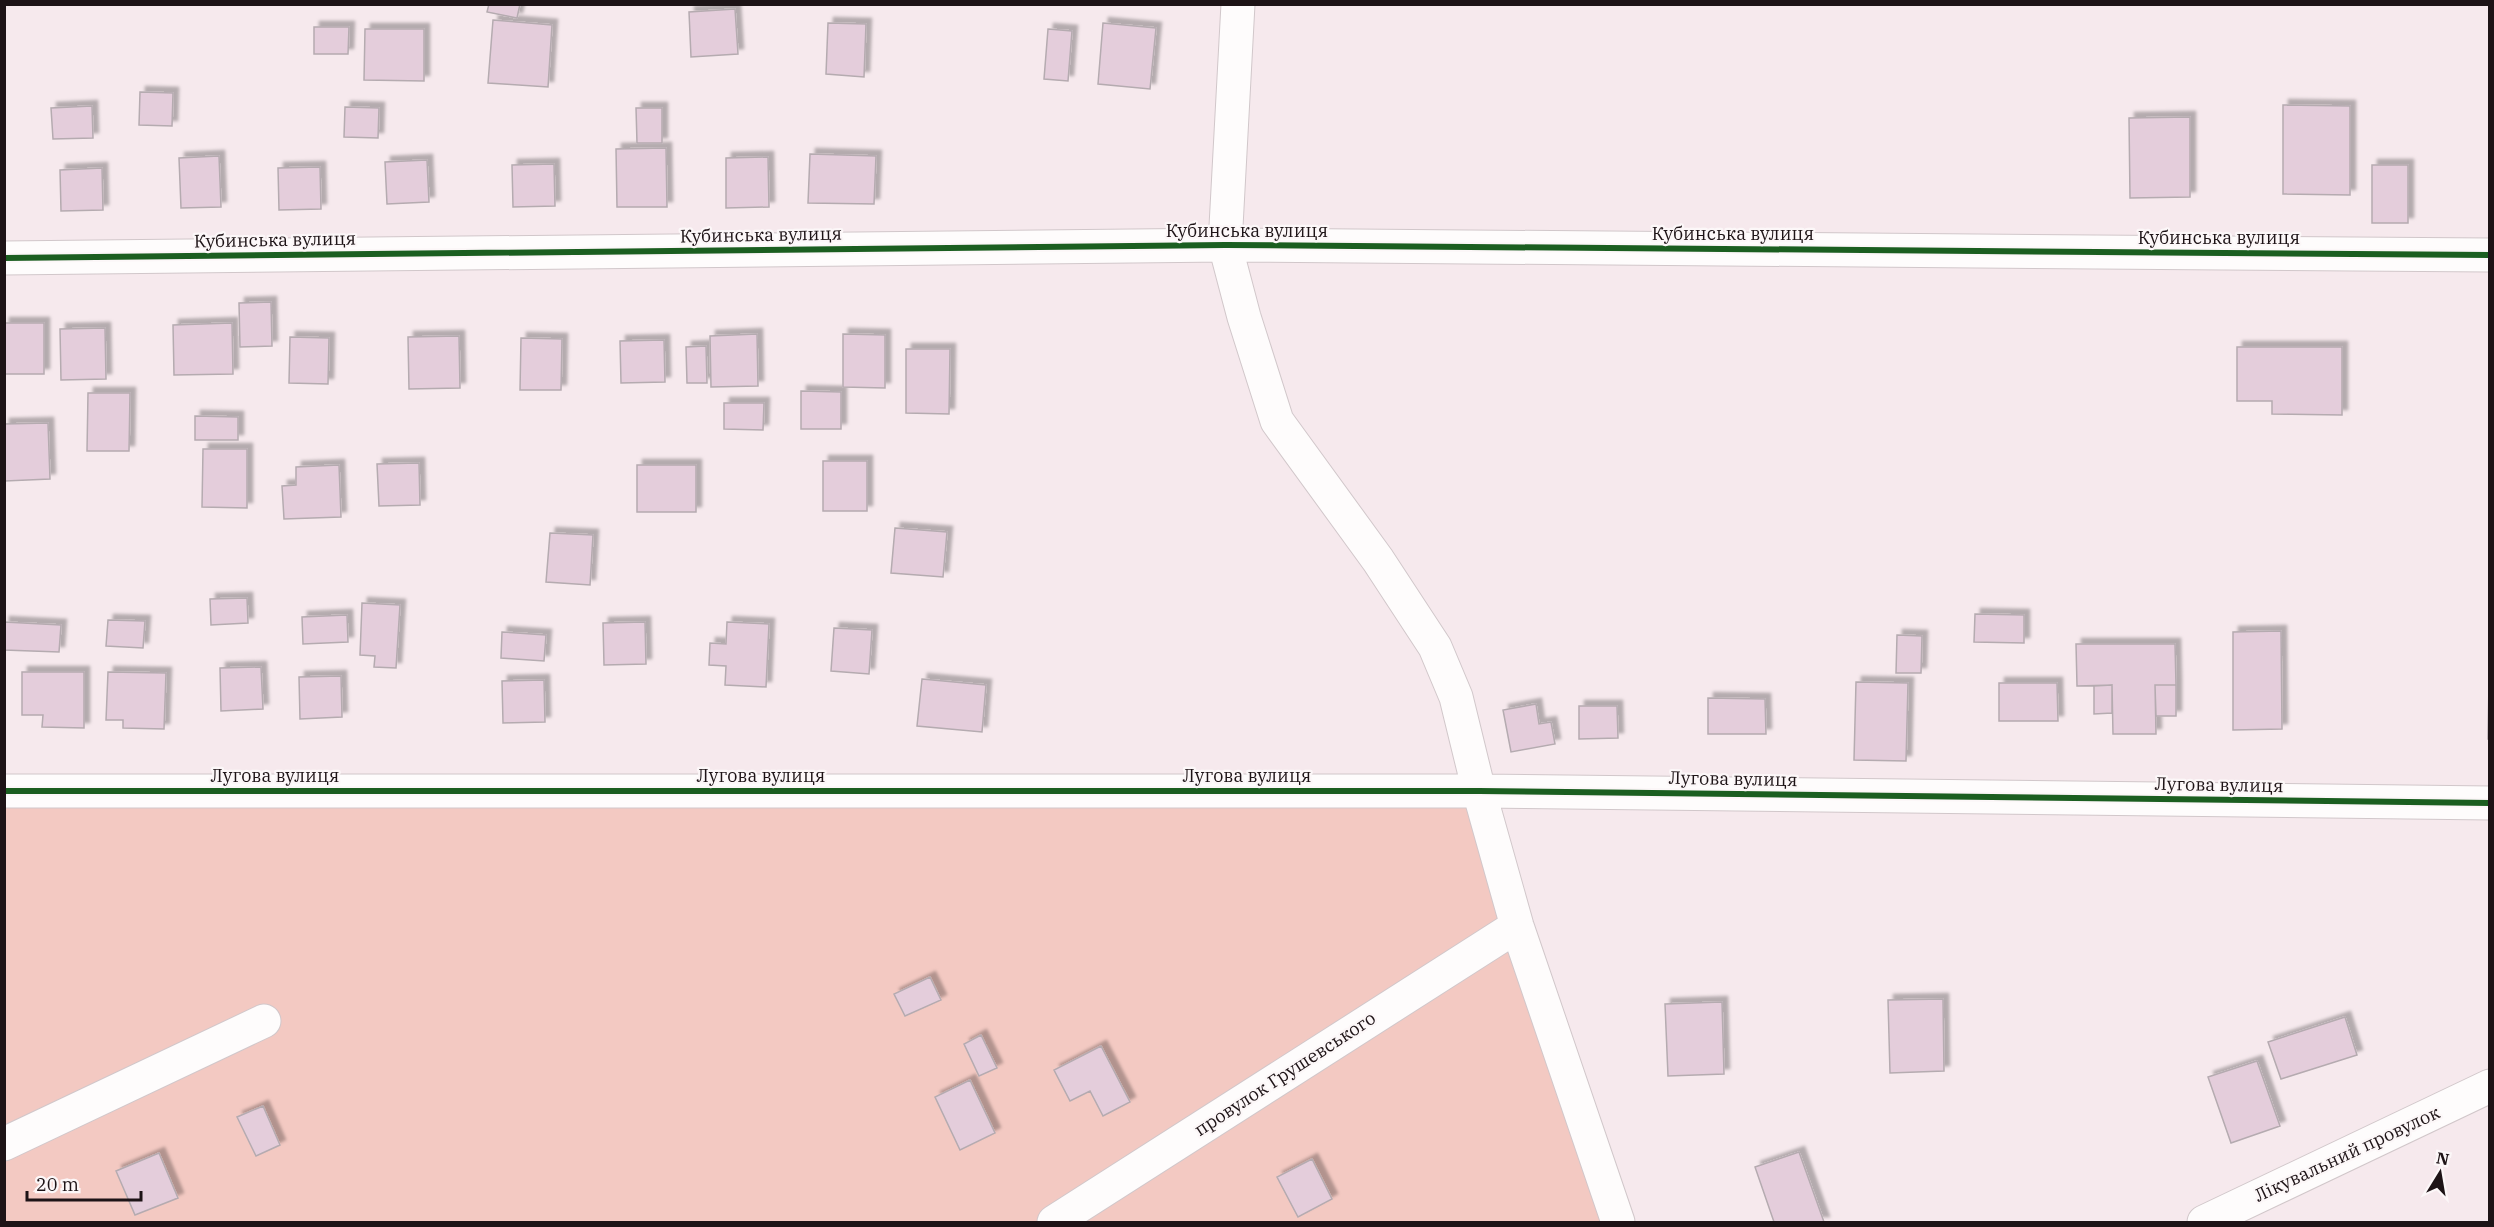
<svg xmlns="http://www.w3.org/2000/svg" width="2494" height="1227" font-family="'IBM Plex Serif',serif">
<style>
.green{fill:#f3c9c2}
.building{fill:#e4cddb;stroke:#b5abb0;stroke-width:1.5;filter:url(#shadow)}
.lines{fill:none;stroke-linecap:round;stroke-linejoin:round}
.street-casing{stroke:#d1c7ca;stroke-width:35}
.street{stroke:#fefcfc;stroke-width:33}
.cycleway-casing{stroke:#fcf7f8;stroke-width:10}
.cycleway{stroke:#1b5e20;stroke-width:6}
.labels{text-anchor:middle;stroke-width:4.5;stroke-linejoin:round;paint-order:stroke}
.street-label{font-size:18px;fill:#1d1316;stroke:#fcf7f8}
</style>
<defs>
<filter id="shadow"><feDropShadow dx="5.5" dy="-5.5" stdDeviation="1.5" flood-color="#0004"/></filter>
</defs>
<rect width="100%" height="100%" fill="#f6e9ed"/>
<path class="green" d="M4 791H1479L1618 1222H5Z"/>
<path class="building" d="M489 4H520L517 18 487 12Z
M735 9 738 54 691 57 689 12Z
M493 20 552 25 548 87 488 83Z
M828 23 866 24 864 77 826 74Z
M1103 23 1156 28 1150 89 1098 84Z
M314 27H349L348 54H314Z
M365 29H424V81L364 80Z
M1048 29 1072 31 1068 81 1044 79Z
M140 92 173 93 172 126 139 125Z
M2283 105 2350 106V195L2283 194Z
M92 106 93 138 53 139 51 108Z
M345 107 379 108 378 138 344 137Z
M636 108H662V143H637Z
M2190 117V197L2130 198 2129 118Z
M666 148 667 207H617L616 149Z
M810 154 876 156 874 204 808 203Z
M219 156 221 207 181 208 179 158Z
M768 157 769 207 726 208V158Z
M427 160 429 202 387 204 385 162Z
M554 164 555 206 513 207 512 165Z
M2372 165H2408V223H2372Z
M320 167 321 209 279 210 278 168Z
M102 168 103 210 61 211 60 170Z
M271 302 272 346 240 347 239 303Z
M4 323H44V374H4Z
M232 323 233 374 174 375 173 325Z
M105 328 106 379 61 380 60 329Z
M757 334 758 386 711 387 710 336Z
M843 334 885 335V388L843 387Z
M459 336 460 388 409 389 408 337Z
M290 337 329 338 328 384 289 383Z
M521 338 562 339 561 390H520Z
M664 340 665 382 621 383 620 341Z
M706 346 707 383H687L686 347Z
M2237 347H2342V415L2272 414V401H2237Z
M906 349H950L949 414 906 413Z
M801 391 841 392V429H801Z
M88 393H130L129 451H87Z
M724 403H764L763 430 724 429Z
M195 416 238 417V440H195Z
M48 423 50 479 5 481 4 424Z
M203 449H247V508L202 507Z
M823 461H867V511H823Z
M419 463 420 505 379 506 377 464Z
M339 465 341 517 284 519 282 486 296 485V467Z
M637 465H696V512H637Z
M895 528 947 532 943 577 891 573Z
M550 533 593 535 590 585 546 582Z
M247 598 248 623 211 625 210 599Z
M362 603 400 605 396 668 374 667 375 656 360 655Z
M1975 614 2024 615V643L1974 642Z
M347 615 348 642 303 644 302 617Z
M108 620 145 621 143 648 106 646Z
M4 622 61 625 59 652 4 650Z
M645 622 646 664 604 665 603 623Z
M727 622 769 624 766 687 725 685 726 666 709 665 710 643 726 644Z
M834 628 872 630 869 674 831 671Z
M2281 631 2282 729 2233 730V632Z
M502 632 546 635 544 661 501 658Z
M1897 635 1922 636 1921 673H1896Z
M2076 644H2175L2176 685H2155L2156 734H2113L2112 685 2077 686Z
M261 667 263 709 221 711 220 668Z
M22 672H84V728L42 727 43 715H22Z
M108 672 166 673 164 729 123 728V720H106Z
M341 676 342 717 300 719 299 677Z
M922 679 986 685 982 732 917 726Z
M544 680 545 722 503 723 502 681Z
M1856 682 1908 683 1906 761 1854 760Z
M2489 682H2490V739H2488Z
M1999 683H2057L2058 721H1999Z
M2112 685V713L2094 714V686Z
M2155 685H2176V716H2156Z
M1708 698 1765 699 1766 734H1708Z
M1536 704 1539 724 1551 722 1555 744 1511 752 1503 710Z
M1579 706H1617L1618 738 1579 739Z
M930 977 941 1000 905 1016 894 994Z
M1943 999 1944 1071 1890 1073 1888 1000Z
M1722 1002 1724 1074 1668 1076 1665 1004Z
M2345 1017 2357 1055 2281 1079 2268 1042Z
M981 1035 997 1068 979 1076 964 1044Z
M1101 1046 1130 1102 1103 1116 1090 1091 1070 1101 1054 1070Z
M2257 1061 2280 1126 2231 1143 2208 1077Z
M970 1080 995 1133 960 1150 935 1097Z
M263 1106 280 1145 256 1156 237 1117Z
M1799 1152 1824 1222H1774L1755 1167Z
M159 1153 178 1198 135 1215 116 1171Z
M1312 1159 1332 1199 1298 1217 1277 1177Z"/>
<g class="lines">
<defs>
<path id="street" d="M1238 4 1225 245 1244 317 1277 421 1378 560 1435 647 1456 697 1479 791 1517 926 1618 1222
M4 258 1225 245 2490 255
M4 791H1479L2490 803
M4 1144 264 1021
M1054 1222 1517 926
M2204 1222 2490 1086"/>
</defs>
<use href="#street" class="street-casing"/>
<use href="#street" class="street"/>
<defs>
<path id="cycleway" d="M4 258 1225 245 2490 255
M4 791H1479L2490 803"/>
</defs>
<use href="#cycleway" class="cycleway-casing"/>
<use href="#cycleway" class="cycleway"/>
</g>
<g class="labels">
<g class="street-label">
<text x="1247" y="237">Кубинська вулиця</text>
<text x="1733" y="240">Кубинська вулиця</text>
<text transform="translate(761 235) rotate(-1)" y="6">Кубинська вулиця</text>
<text x="2219" y="244">Кубинська вулиця</text>
<text transform="translate(275 240) rotate(-1)" y="6">Кубинська вулиця</text>
<text x="275" y="782">Лугова вулиця</text>
<text x="761" y="782">Лугова вулиця</text>
<text x="1247" y="782">Лугова вулиця</text>
<text transform="translate(1733 779) rotate(1)" y="6">Лугова вулиця</text>
<text transform="translate(2219 785) rotate(1)" y="6">Лугова вулиця</text>
<text transform="translate(1285 1074) rotate(-33)" y="6">провулок Грушевського</text>
<text transform="translate(2347 1154) rotate(-25)" y="6">Лікувальний провулок</text>
</g>
</g>
<rect width="2494" height="1227" fill="none" stroke="#1d1316" stroke-width="12"/>
<g transform="translate(2440 1173) rotate(11)" stroke="#fcf7f8" stroke-width="4.5" paint-order="stroke">
<path d="M0-4.5L10 22L0 15L-10 22Z" fill="#1d1316"/>
<text y="-9" font-size="16" font-weight="bold" text-anchor="middle" fill="#1d1316">N</text>
</g>
<path d="M27 1191v9h114v-9" fill="none" stroke="#1d1316" stroke-width="3"/>
<text x="36" y="1191" font-size="18" fill="#1d1316" stroke="#fcf7f8" stroke-width="4.5" paint-order="stroke">20 m</text>
</svg>
